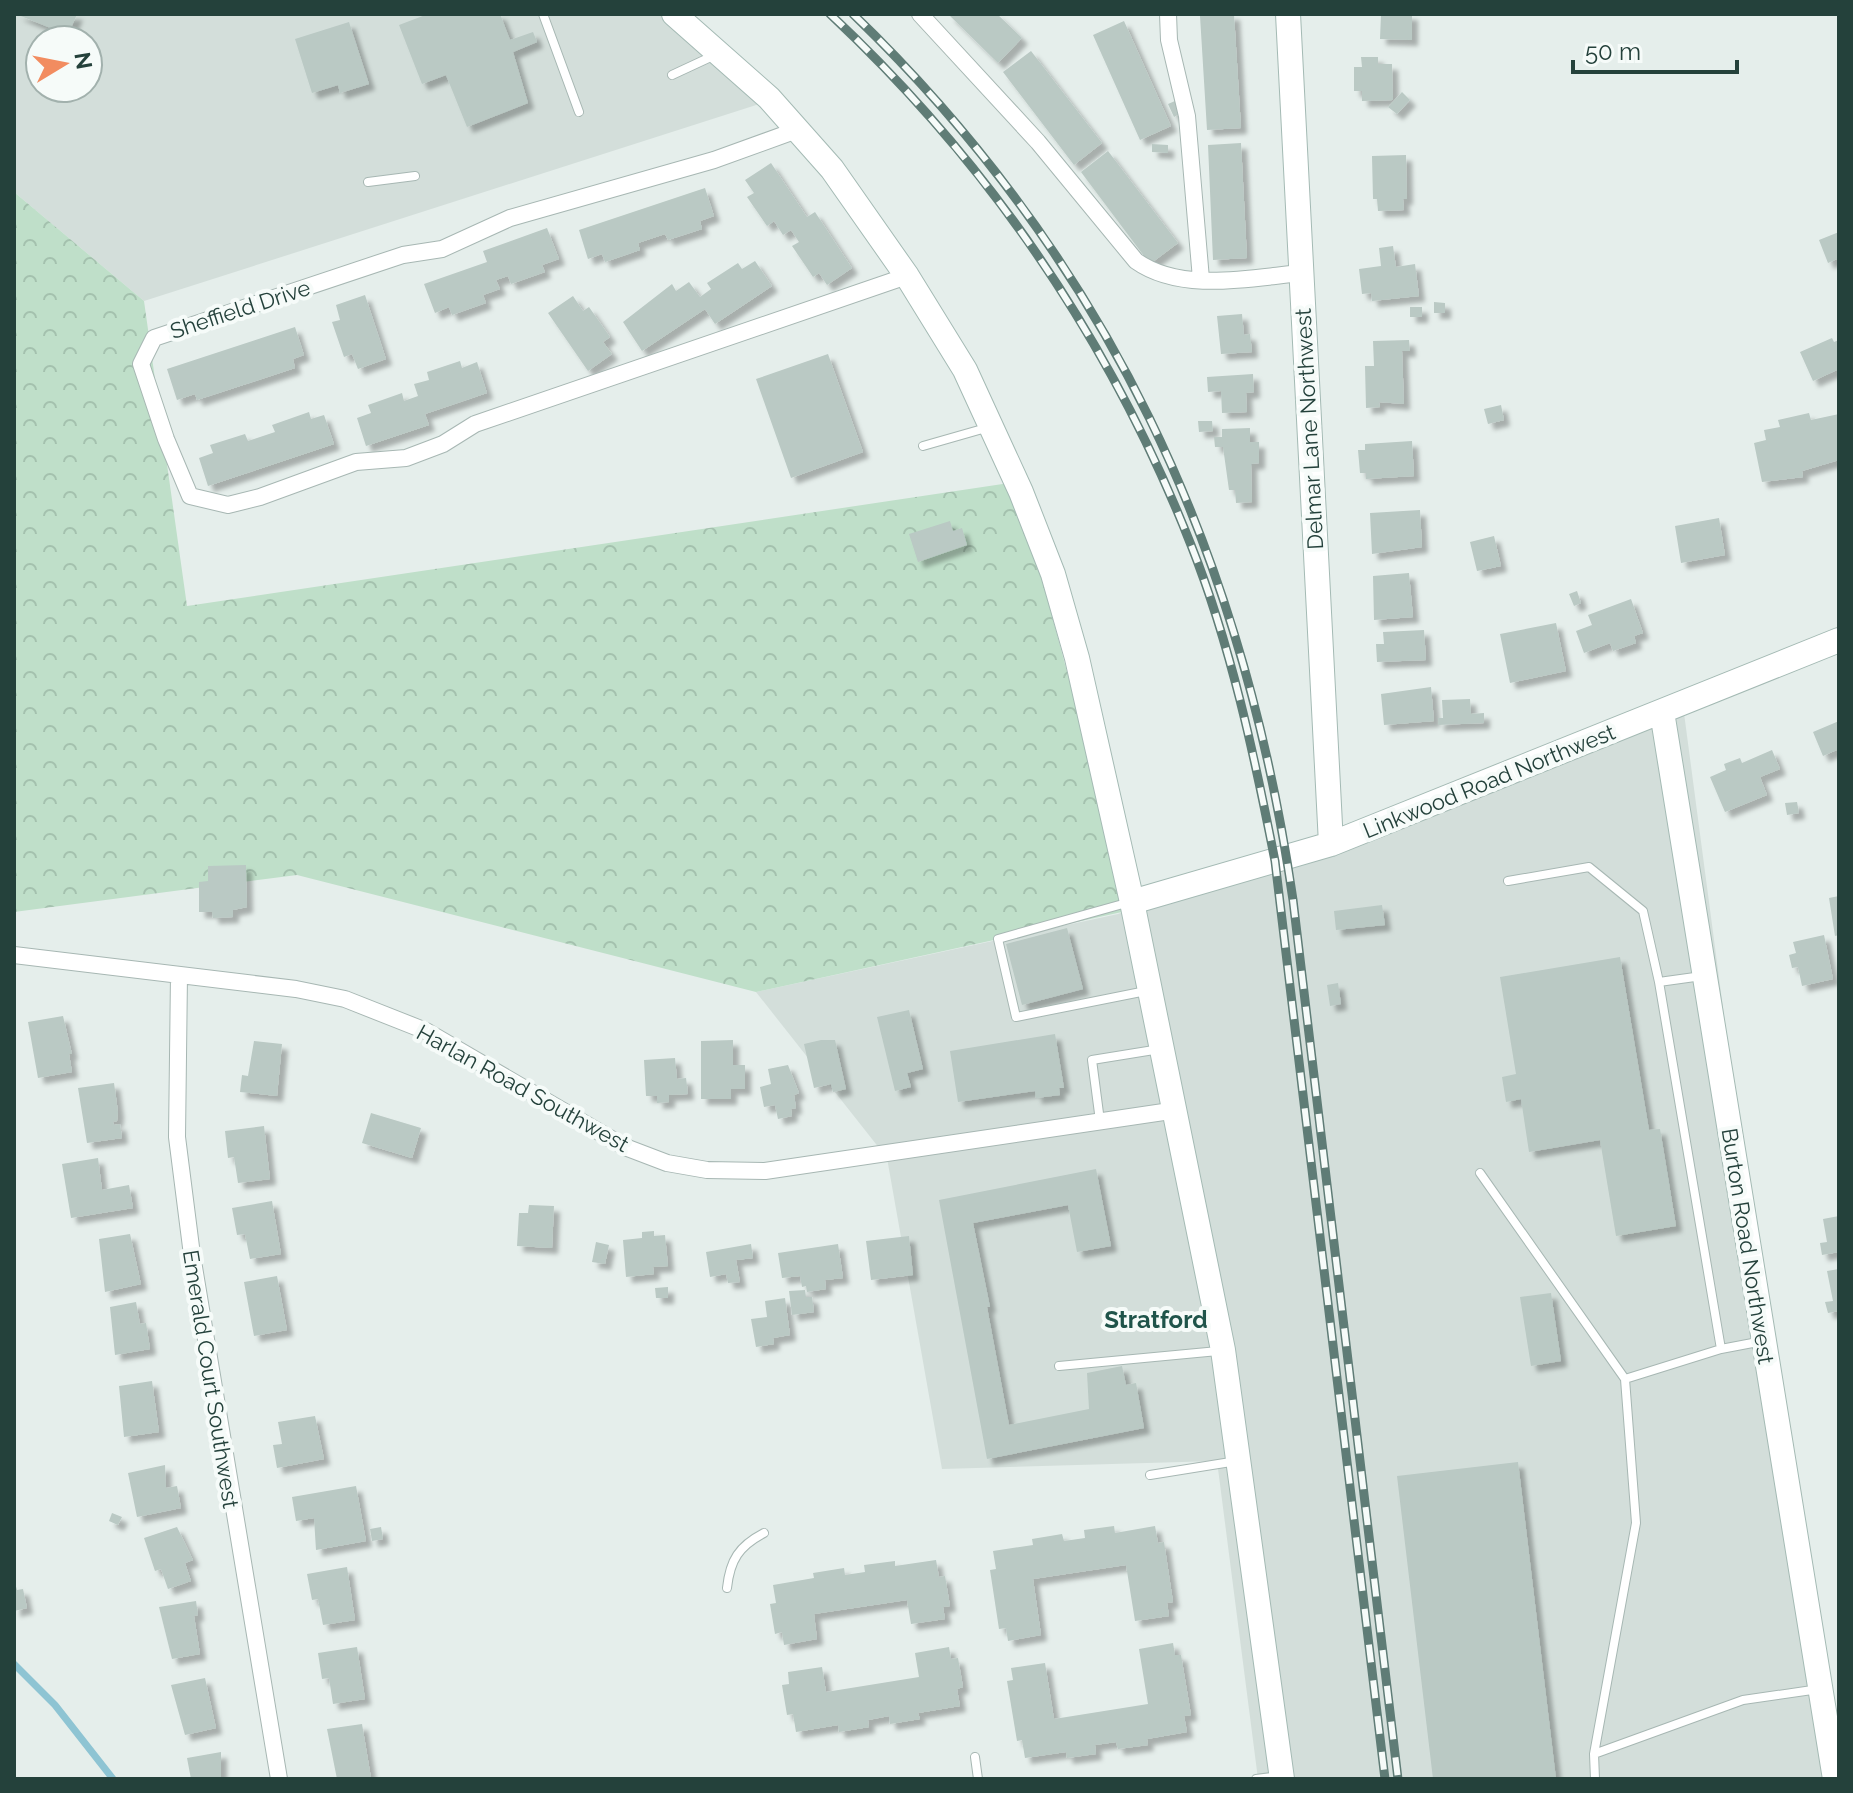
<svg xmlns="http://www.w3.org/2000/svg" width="1853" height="1793" font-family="Raleway,sans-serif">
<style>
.built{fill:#d3deda;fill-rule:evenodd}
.forest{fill:url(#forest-crowns)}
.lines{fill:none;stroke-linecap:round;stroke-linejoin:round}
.stream{stroke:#8ec4d3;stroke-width:7}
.building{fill:#bac9c4;filter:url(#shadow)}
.lane-casing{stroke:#a7b7b3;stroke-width:10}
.street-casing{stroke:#a7b7b3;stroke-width:18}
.secondary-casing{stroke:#a4bab4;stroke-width:26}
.lane{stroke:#fff;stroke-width:8}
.street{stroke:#fff;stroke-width:16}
.secondary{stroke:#fff;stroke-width:24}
.rail-casing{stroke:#5f7c76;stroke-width:9}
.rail{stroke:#f6fbf9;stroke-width:6;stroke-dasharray:18;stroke-linecap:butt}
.labels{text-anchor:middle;stroke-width:8;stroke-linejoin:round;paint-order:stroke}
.street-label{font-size:22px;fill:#24413b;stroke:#f6fbf9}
.neighbourhood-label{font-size:24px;font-weight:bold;fill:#1f544a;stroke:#f6fbf9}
</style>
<defs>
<pattern id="forest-crowns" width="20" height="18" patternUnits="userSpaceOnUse" patternTransform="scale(2)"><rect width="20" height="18" fill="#bfdfc9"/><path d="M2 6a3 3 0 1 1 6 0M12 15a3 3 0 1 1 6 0" fill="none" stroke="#a4c1ae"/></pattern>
<filter id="shadow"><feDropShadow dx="6" dy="6" stdDeviation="2" flood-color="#0004"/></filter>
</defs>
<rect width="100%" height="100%" fill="#e5eeeb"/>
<path class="built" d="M14 14H672L772 100 144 301 14 192ZM40 40H88V88H40Z
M1684 713 1825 1779H1258L1217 1461 942 1469 887 1158 756 992 1118 914 1353 823Z"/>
<path class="forest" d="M14 192 144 301 187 606 1016 482 1131 910 756 992 297 875 14 912Z"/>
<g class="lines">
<path class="stream" d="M14 1664 55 1705 113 1779"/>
</g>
<path class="building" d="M16 14H77L68 35Z
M428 14H500L510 40 533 32 537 42 513 52 528 103 467 127 446 75 422 84 399 25Z
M948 14H997L1022 38 998 63Z
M1234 14 1241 128 1207 130 1200 16Z
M1381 14H1412V40L1380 39Z
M1124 21 1171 126 1140 140 1093 35Z
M349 22 369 84 340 93 338 85 312 93 295 39Z
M1031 51 1102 143 1074 165 1003 72Z
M1361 57H1378V64H1392L1393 100 1362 101V91H1354V67H1362Z
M1402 92 1410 100 1397 114 1388 107Z
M1175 101 1181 113 1174 117 1168 104Z
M1241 143 1247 258 1213 260 1208 145Z
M1152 144 1168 145V153L1152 152Z
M1108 151 1178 243 1150 264 1081 172Z
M1406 155 1407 199H1403L1404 210 1378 211 1377 199H1373L1372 156Z
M771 163 807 217 815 212 852 268 827 285 819 273 813 277 807 268 792 246 799 242 791 230 783 235 774 221 767 226 747 197 754 193 745 180Z
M705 188 714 216 700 221 702 229 668 240 665 234 638 243 640 250 605 262 602 254 588 259 579 230Z
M547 228 559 259 542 265 545 272 511 284 508 276 496 280 500 289 483 295 486 303 452 315 449 307 435 313 424 284 487 262 483 251Z
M1839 232V258L1828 263 1819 240Z
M1393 246 1396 267 1415 264 1419 296 1372 301 1371 293 1362 294 1359 269 1381 266 1379 248Z
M755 261 772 286 715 324 705 309 642 351 623 322 672 284 676 291 689 282 700 297 711 289 707 283 738 263 742 269Z
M365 295 386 359 358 369 352 354 344 357 332 322 340 320 336 305Z
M573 296 583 311 589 307 610 337 603 342 612 354 588 371 548 313Z
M1434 302 1445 303V313H1434Z
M1410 307H1422V317H1410Z
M1242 314 1244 335 1250 334 1252 352 1221 354 1217 316Z
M295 327 304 355 293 359 295 368 197 400 195 394 177 400 167 369Z
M1832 338 1834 342 1839 340V369L1813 381 1800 352Z
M1409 340 1410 351H1402L1404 404 1379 402 1380 407 1366 408 1365 366H1374L1373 341Z
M828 354 863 452 791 478 756 379Z
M460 361 462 368 477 362 487 393 425 414 429 425 366 446 357 418 371 413 368 405 402 393 404 401 418 396 414 384 429 380 427 372Z
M1253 374 1254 392 1246 393 1247 412 1222 413 1221 391 1208 392 1207 377Z
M1501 405 1504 420 1488 424 1484 409Z
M309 412 311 419 324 415 334 444 208 486 199 458 213 453 210 445 245 434 248 441 275 432 272 425Z
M1809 413 1811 420 1839 414V460L1802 471 1803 477 1762 482 1754 443 1766 440 1764 430 1780 427 1778 420Z
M1198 421H1212L1213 431 1199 432Z
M1250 428V442H1259V463L1251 464 1252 502 1236 503 1235 490H1229L1223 447H1215L1214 437H1222V429Z
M1412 441 1414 476 1366 479V473H1360L1358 450H1365V444Z
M1420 510 1422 547 1372 554 1370 513Z
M1719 518 1725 555 1681 563 1675 526Z
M950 521 953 531 962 528 967 545 918 562 909 534Z
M1494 536 1501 566 1477 571 1470 542Z
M1409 573 1413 617 1374 620 1373 576Z
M1577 591 1581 603 1574 606 1569 594Z
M1631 599 1643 633 1634 636 1636 643 1613 651 1610 643 1584 653 1576 631 1592 625 1588 615Z
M1556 623 1566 671 1510 683 1500 634Z
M1424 630 1426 660 1377 662 1376 644H1384L1383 632Z
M1431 687 1434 721 1384 725 1381 694Z
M1470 699 1471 714 1484 713V723L1438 725V718H1443L1442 700Z
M1839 721V749L1823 756 1813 732Z
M1772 750 1780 769 1760 777 1767 795 1725 812 1710 777 1726 770 1724 764 1740 758 1742 763Z
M1797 802 1799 813 1787 815 1785 803Z
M246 865 247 907 233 910V917L213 918 212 912H199V882L208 881V866Z
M1839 896V935L1835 936 1829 898Z
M1382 905 1385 925 1336 930 1334 911Z
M1067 928 1083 989 1022 1005 1006 944Z
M1824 935 1833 979 1802 986 1798 967 1792 968 1789 955 1796 953 1793 942Z
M1620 957 1649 1130 1660 1129 1676 1226 1616 1236 1600 1140 1529 1152 1521 1099 1506 1102 1502 1077 1516 1074 1500 977Z
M1338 983 1341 1004 1330 1006 1327 985Z
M909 1010 923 1069 907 1073 911 1087 895 1091 877 1017Z
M63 1016 72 1054H69L72 1072 38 1078 28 1022Z
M1055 1034 1064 1088H1059L1060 1095 1036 1098 1035 1091 958 1102 950 1051Z
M733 1040V1065H745V1089H731V1099H701V1041Z
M821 1040H835L846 1089 833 1092 831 1084 814 1088 804 1044Z
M254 1041 282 1044 277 1096 240 1092 242 1075 248 1076Z
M675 1058 677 1079 686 1078 688 1094 669 1095V1102L657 1103V1096H646L644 1060Z
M788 1065 799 1093 794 1095 796 1108 791 1109 792 1116 778 1119 775 1105 764 1107 760 1087 771 1084 768 1069Z
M114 1083 118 1112 117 1121 113 1122 114 1125 120 1124 122 1138 87 1143 78 1088Z
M371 1113 421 1128 412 1158 362 1143Z
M264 1126 270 1179 238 1183 234 1157 228 1158 225 1131Z
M98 1158 102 1190 129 1185 133 1208 71 1218 62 1164Z
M1096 1169 1111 1246 1077 1252 1068 1205 973 1223 990 1307H987L1009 1425 1089 1409 1087 1373 1122 1366 1126 1385 1136 1383 1144 1428 987 1459 939 1200Z
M272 1201 281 1254 250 1259 245 1234 237 1235 232 1208Z
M529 1205 554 1206 552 1248 517 1246 519 1213H528Z
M1839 1216V1252L1822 1255 1820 1243 1827 1242 1823 1219Z
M654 1231V1236L665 1235 668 1266 653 1267 654 1274 626 1277 623 1240 642 1238V1232Z
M130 1234 141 1284 105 1292 99 1239Z
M909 1236 913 1275 871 1280 866 1241Z
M596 1242 609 1245 605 1264 592 1262Z
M751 1244 753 1258 736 1260 740 1282 728 1283 726 1274 710 1277 706 1252Z
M838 1244 843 1278 825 1280 826 1289 807 1292 806 1286 802 1287 800 1276 782 1278 778 1253Z
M1839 1269V1311L1828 1313 1825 1302 1833 1301 1827 1271Z
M277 1276 287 1330 254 1336 244 1282Z
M668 1287V1298H656L655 1288Z
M805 1290 806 1297H812L814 1312 792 1315 789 1291Z
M1551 1293 1561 1361 1531 1366 1520 1297Z
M785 1298 790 1335 773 1338 774 1344 756 1347 751 1319 767 1317 765 1301Z
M136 1302 140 1324 146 1323 150 1349 115 1355 110 1307Z
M152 1381 159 1432 124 1437 119 1386Z
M315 1416 324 1459 277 1468 273 1445 282 1444 278 1422Z
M1518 1462 1556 1779H1433L1397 1476Z
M165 1465 166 1488 177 1486 181 1508 137 1517 128 1473Z
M356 1486 366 1541 316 1550 314 1518 296 1521 292 1497Z
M112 1513 122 1517 118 1525 109 1521Z
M1114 1526 1115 1533 1155 1526 1158 1543 1164 1542 1173 1602 1167 1603 1169 1616 1135 1621 1126 1565 1033 1579 1041 1635 1008 1641 1006 1628 999 1629 990 1570 996 1569 993 1551 1033 1545 1032 1539 1062 1534 1064 1541 1085 1538 1084 1530Z
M177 1527 193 1560 185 1563 191 1581 168 1589 161 1569 155 1571 144 1538Z
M381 1527 383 1539 372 1541 370 1529Z
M936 1560 939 1577 945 1576 950 1606 943 1607 945 1619 911 1624 907 1600 814 1614 817 1639 784 1645 782 1632 775 1634 770 1604 776 1603 773 1585 814 1578 813 1573 844 1568 845 1575 865 1572 864 1565 895 1561V1566Z
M347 1567 355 1620 323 1625 318 1599 312 1600 307 1574Z
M15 1583 17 1590 23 1589 27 1608 14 1611Z
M196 1601 198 1615 194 1616 200 1654 172 1659 159 1607Z
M1173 1643 1175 1655H1181L1191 1715 1184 1716 1187 1732 1147 1739 1148 1745 1118 1749 1116 1742 1095 1745 1096 1754 1067 1758 1066 1752 1025 1758 1022 1740 1017 1741 1007 1681 1013 1680 1011 1668 1045 1663 1054 1719 1148 1704 1139 1649Z
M357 1647 365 1699 333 1704 329 1678 322 1679 318 1653Z
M949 1647 951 1659 958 1658 963 1687 957 1689 960 1706 918 1713 920 1719 890 1724 889 1716 868 1720 869 1727 839 1732 838 1725 796 1732 793 1714 787 1715 782 1685 789 1684 788 1672 822 1667 826 1692 919 1677 915 1653Z
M205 1678 216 1728 185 1735 171 1685Z
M362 1724 371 1778 337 1779 327 1729Z
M221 1752V1779H191L187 1758Z"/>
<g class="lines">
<defs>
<path id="lane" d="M543 14 579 112
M672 75 715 55
M368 182 415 176
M923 446 986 428
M1508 881 1589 867 1643 911 1659 982
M1130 902 998 939 1016 1017 1146 991
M1702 976 1659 982 1721 1349
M1100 1121 1092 1060 1160 1049
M1480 1173 1625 1379
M1059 1366 1218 1351
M1150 1475 1237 1461
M727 1588C730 1560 739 1546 764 1533
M1594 1754 1636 1523 1625 1379 1721 1349 1763 1341
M975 1757 978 1779
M1256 1779 1279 1776
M1595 1779 1594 1754 1743 1700 1819 1689"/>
<path id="street" d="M920 14 1038 142 1136 261C1181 293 1250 278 1301 273
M1168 14 1169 40 1187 116 1201 279
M797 130 714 160 510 218 442 249 403 255 154 338 141 364 166 439 190 496 228 505 260 497 356 462 406 458 443 444 475 424 907 276
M14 955 296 989 345 999 426 1031 625 1147 667 1163 707 1170 765 1171 1177 1110
M179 975 177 1137 192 1255 279 1779"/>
<path id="secondary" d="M674 14 769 98 832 169 907 276 965 370 1021 492 1053 574 1077 658 1132 902 1223 1350 1282 1779
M1288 14 1331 844
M1662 712 1835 1779
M1132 902 1331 844 1839 640"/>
</defs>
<use href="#lane" class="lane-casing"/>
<use href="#street" class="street-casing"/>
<use href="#secondary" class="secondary-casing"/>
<use href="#lane" class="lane"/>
<use href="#street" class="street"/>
<use href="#secondary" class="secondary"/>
<defs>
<path id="rail" d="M830 14C989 163 1111 342 1191 545 1231 646 1254 754 1275 861L1385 1779
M853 14C1107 259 1243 552 1293 900L1398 1779"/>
</defs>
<use href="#rail" class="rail-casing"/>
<use href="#rail" class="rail"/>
</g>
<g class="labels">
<g class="street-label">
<text transform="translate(240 309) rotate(-18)" y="8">Sheffield Drive</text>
<text transform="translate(1309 429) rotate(-93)" y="8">Delmar Lane Northwest</text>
<text transform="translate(1489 781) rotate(-22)" y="8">Linkwood Road Northwest</text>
<text transform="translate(523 1088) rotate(29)" y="8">Harlan Road Southwest</text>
<text transform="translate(1748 1246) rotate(81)" y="8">Burton Road Northwest</text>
<text transform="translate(211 1379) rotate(81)" y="8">Emerald Court Southwest</text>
</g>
<g class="neighbourhood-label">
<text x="1156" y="1328">Stratford</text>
</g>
</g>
<rect width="1853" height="1793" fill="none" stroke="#24413b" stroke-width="32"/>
<g transform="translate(64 64) rotate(80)"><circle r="38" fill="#f6fbf9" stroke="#a2b1ad" stroke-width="2"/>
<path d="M0-6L14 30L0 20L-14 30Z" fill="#f28c60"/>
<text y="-12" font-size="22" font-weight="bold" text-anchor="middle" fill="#24413b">N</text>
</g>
<path d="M1573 60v12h164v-12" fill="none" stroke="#24413b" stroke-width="4"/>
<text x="1585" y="60" font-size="24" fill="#24413b" stroke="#f6fbf9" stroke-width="6" paint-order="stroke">50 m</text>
</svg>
